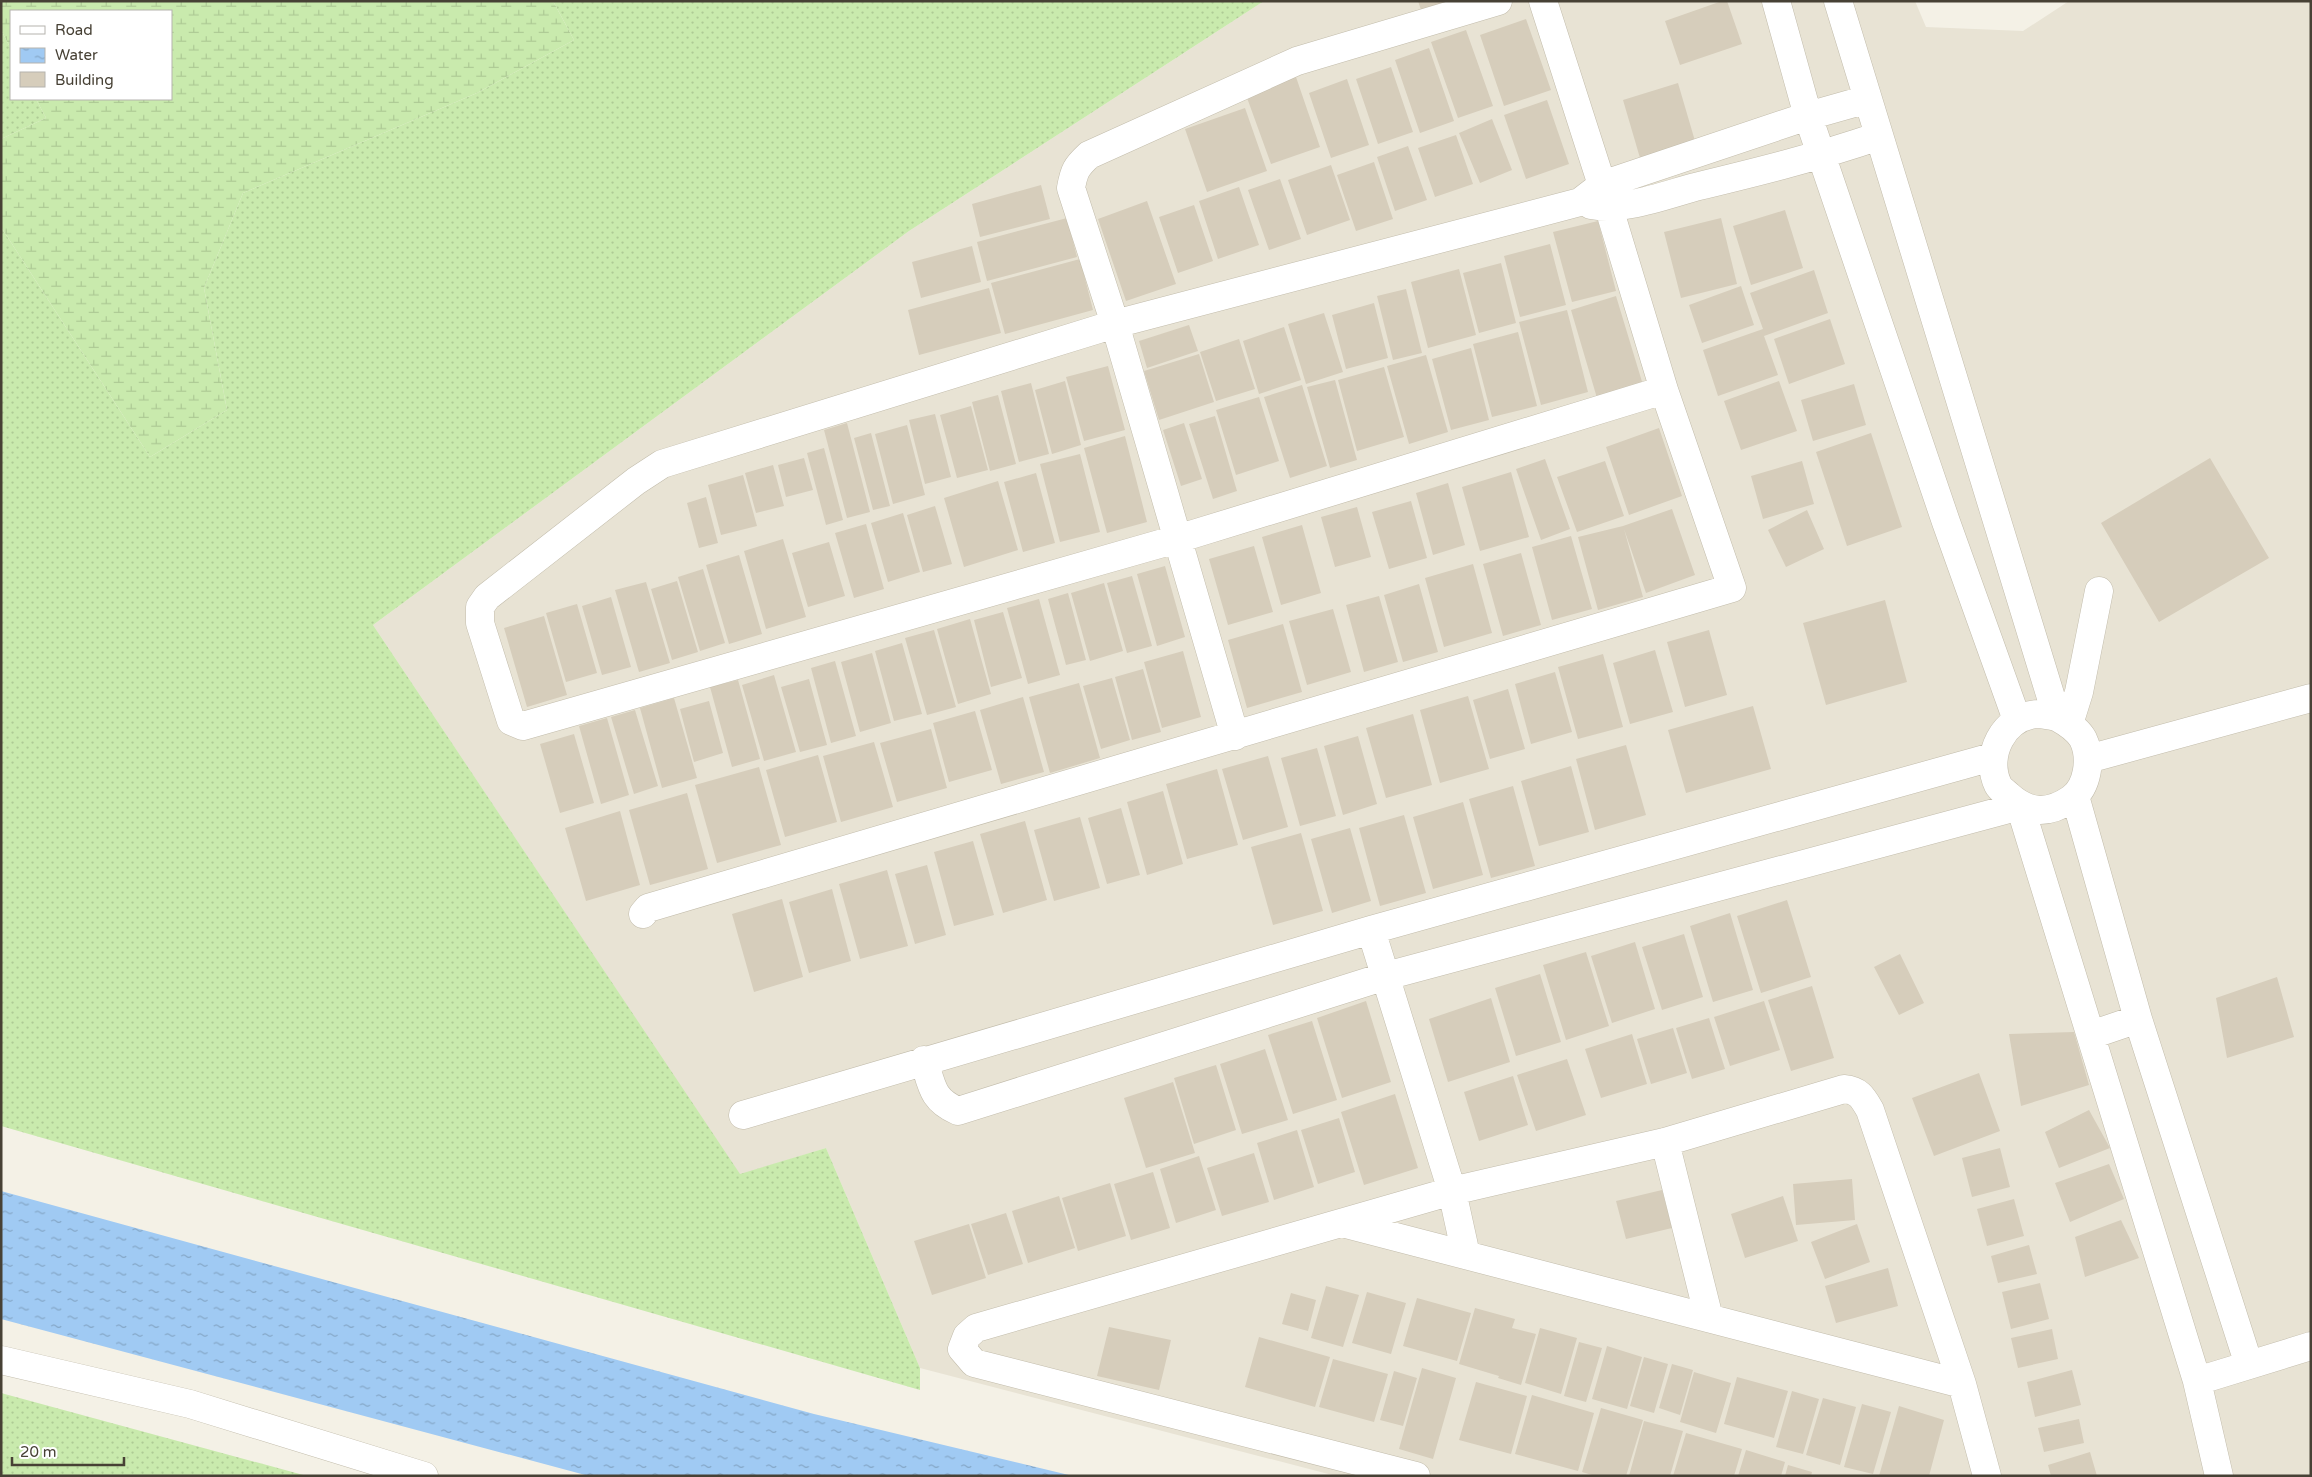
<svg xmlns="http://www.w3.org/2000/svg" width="2312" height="1477" font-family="'Varela Round',sans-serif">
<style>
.residential{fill:#e8e3d4}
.grass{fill:url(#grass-dots)}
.wetland{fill:url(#wetland-marsh)}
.water{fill:url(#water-ripples)}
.building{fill:#d6cdbb}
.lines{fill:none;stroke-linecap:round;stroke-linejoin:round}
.minor-casing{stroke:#c2bcab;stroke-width:29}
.minor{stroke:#fff;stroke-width:28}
</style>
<defs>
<pattern id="grass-dots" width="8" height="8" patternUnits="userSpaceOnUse" patternTransform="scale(1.25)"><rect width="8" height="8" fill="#c9eaad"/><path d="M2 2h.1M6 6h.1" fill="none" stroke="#aeca95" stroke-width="1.8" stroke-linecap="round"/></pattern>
<pattern id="wetland-marsh" width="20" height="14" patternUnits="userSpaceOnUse" patternTransform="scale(1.25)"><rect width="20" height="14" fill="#c9eaad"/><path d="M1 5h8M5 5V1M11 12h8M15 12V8" fill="none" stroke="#aeca95"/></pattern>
<pattern id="water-ripples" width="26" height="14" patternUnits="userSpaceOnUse" patternTransform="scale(1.25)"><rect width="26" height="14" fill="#a0caf3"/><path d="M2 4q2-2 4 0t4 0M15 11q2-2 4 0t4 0" fill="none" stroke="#84a6c6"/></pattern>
</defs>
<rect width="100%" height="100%" fill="#f4f1e6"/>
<path class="residential" d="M1264 1H1915L1926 27 2023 31 2069 1H2311V1476H1336L920 1368 826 1148 740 1175 373 625 909 231Z"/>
<path class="grass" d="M553 1H1264L909 231 373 625 740 1174 826 1148 920 1368V1390L1 1126V227L150 457 227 410 204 288 243 193 477 93 574 40Z
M1 30 11 49V99H36L46 118 1 139Z
M1 1393 307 1476H1Z"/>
<path class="wetland" d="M1 1H553L574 40 477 93 243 193 204 288 227 410 150 457 1 227V139L46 118 36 99H171V11H11V49L1 30Z"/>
<path class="water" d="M1 1191 814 1414 1073 1476H589L1 1319Z"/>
<path class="building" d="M1418 1H1445V2L1421 10Z
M1722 1H1727L1742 44 1680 65 1665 21Z
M1526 19 1551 90 1504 106 1480 35Z
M1466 30 1493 106 1458 118 1431 42Z
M1429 48 1454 121 1420 133 1395 60Z
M1391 67 1413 132 1378 144 1356 79Z
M1296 77 1320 147 1271 164 1246 95Z
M1347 79 1369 145 1331 158 1309 93Z
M1678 83 1695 141 1640 158 1623 100Z
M1547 100 1569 164 1526 179 1504 115Z
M1245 108 1267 171 1207 192 1185 129Z
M1492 119 1512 170 1480 183 1459 133Z
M1456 135 1473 184 1435 197 1418 148Z
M1408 146 1427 200 1395 211 1377 157Z
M1374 162 1393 219 1356 231 1337 175Z
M1331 165 1350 220 1307 235 1288 180Z
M1280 179 1301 239 1269 250 1248 190Z
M1041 185 1050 219 980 237 972 204Z
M1239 187 1259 245 1218 259 1199 201Z
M1147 201 1176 284 1126 301 1098 219Z
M1194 205 1213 261 1178 273 1159 217Z
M1785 210 1803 268 1751 285 1733 226Z
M1067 218 1077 257 987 281 977 242Z
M1721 218 1737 284 1681 298 1664 232Z
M1598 221 1616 291 1572 302 1553 232Z
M1550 244 1566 305 1520 317 1504 256Z
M972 246 981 282 921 298 912 262Z
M1080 259 1093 310 1005 334 991 283Z
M1501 263 1516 323 1479 333 1463 273Z
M1459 269 1476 335 1428 348 1411 282Z
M1814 270 1828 313 1764 336 1778 375 1718 396 1703 350 1763 329 1750 293Z
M1741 286 1754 325 1702 343 1689 305Z
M989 288 1001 333 919 355 908 310Z
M1406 289 1422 353 1393 360 1377 296Z
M1616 296 1643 385 1597 398 1571 310Z
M1374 303 1388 358 1346 369 1332 315Z
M1567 310 1588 392 1541 405 1519 322Z
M1324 313 1343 372 1306 384 1288 324Z
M1830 319 1845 364 1789 384 1774 339Z
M1189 325 1198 351 1147 368 1139 341Z
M1284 327 1301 380 1259 394 1243 341Z
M1518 332 1537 406 1492 417 1473 344Z
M1239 339 1255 389 1216 401 1200 352Z
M1471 348 1489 420 1451 430 1432 359Z
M1199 354 1214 402 1159 420 1144 371Z
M1426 355 1448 432 1409 444 1387 366Z
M1108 366 1125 430 1084 441 1066 377Z
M1384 367 1404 437 1357 451 1338 380Z
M1335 380 1357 460 1330 468 1307 387Z
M1065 381 1081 445 1052 454 1035 390Z
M1779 381 1797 431 1741 450 1724 401Z
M1031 383 1049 454 1019 462 1001 391Z
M1854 384 1866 425 1813 441 1801 400Z
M1302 385 1327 466 1290 478 1264 397Z
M998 395 1016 464 990 471 972 402Z
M1259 397 1279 461 1236 475 1216 410Z
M971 406 988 470 957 478 940 415Z
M935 414 951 477 925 484 909 420Z
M1215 416 1237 491 1213 499 1189 424Z
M847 423 870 512 847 518 824 430Z
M1184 423 1202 479 1181 486 1163 430Z
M907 425 925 495 893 504 875 434Z
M1659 428 1682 496 1629 515 1606 447Z
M871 433 890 506 873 510 854 438Z
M1871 433 1902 527 1847 546 1816 452Z
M1125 436 1147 522 1107 533 1084 448Z
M824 448 843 520 826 525 807 453Z
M1080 454 1100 532 1060 542 1040 464Z
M804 458 813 490 786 497 778 465Z
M2210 458 2269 558 2159 622 2101 523Z
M1545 459 1570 529 1541 540 1516 469Z
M1605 461 1624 516 1577 532 1557 477Z
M1802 461 1814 504 1763 519 1751 476Z
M773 465 784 506 756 513 745 473Z
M1511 472 1529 537 1480 551 1462 487Z
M1036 473 1055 543 1023 552 1004 482Z
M743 475 757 526 721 535 708 485Z
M998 481 1018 550 964 567 944 498Z
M1448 483 1465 545 1433 555 1416 493Z
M706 497 718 543 699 548 687 503Z
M1411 501 1427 558 1389 569 1372 512Z
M935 506 952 564 923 572 907 515Z
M1357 507 1371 557 1335 567 1321 517Z
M1672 509 1695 575 1646 593 1624 529 1643 597 1598 610 1578 537 1623 526Z
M1807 510 1824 549 1786 567 1768 530Z
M903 513 920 572 888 582 871 523Z
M866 524 884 589 854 598 835 533Z
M1302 525 1321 593 1281 605 1262 537Z
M1571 536 1592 609 1552 620 1532 547Z
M783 539 806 617 766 629 744 551Z
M829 542 845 596 808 607 792 553Z
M1254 546 1273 612 1228 625 1209 559Z
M1521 553 1541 625 1503 636 1483 564Z
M739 555 762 634 729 644 706 565Z
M1473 564 1492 633 1444 647 1425 578Z
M1165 566 1185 637 1157 646 1137 574Z
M703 569 725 643 700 651 678 577Z
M1132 576 1152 646 1127 653 1107 583Z
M677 581 698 652 672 660 651 589Z
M646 582 670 663 639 672 615 590Z
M1104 583 1123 651 1090 661 1071 593Z
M1419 584 1438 652 1403 662 1384 595Z
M1068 593 1086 660 1066 665 1048 599Z
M1379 596 1398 662 1364 672 1346 605Z
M611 597 631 667 602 675 582 606Z
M1039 599 1060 675 1028 684 1007 608Z
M1885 600 1907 682 1826 705 1803 623Z
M577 604 597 673 566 682 546 613Z
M1333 609 1351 672 1307 685 1289 621Z
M1003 612 1022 678 991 687 974 620Z
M544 616 567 695 527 707 504 628Z
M970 619 991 694 958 704 937 629Z
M1283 624 1302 692 1247 708 1228 640Z
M934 630 956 707 927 715 905 638Z
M1709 630 1727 695 1685 707 1667 642Z
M902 643 922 714 894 721 875 651Z
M1655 650 1673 712 1630 724 1613 663Z
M1183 651 1201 717 1162 728 1144 662Z
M872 653 891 723 860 732 841 662Z
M1603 654 1623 727 1578 739 1558 667Z
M835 661 856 736 831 743 811 668Z
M1143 669 1161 732 1132 740 1115 677Z
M1555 672 1572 732 1531 744 1515 684Z
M774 675 796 752 764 761 742 685Z
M1112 678 1130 740 1101 749 1083 686Z
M809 679 827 745 800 752 781 687Z
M738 680 760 759 732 767 710 687Z
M1079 683 1100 758 1050 773 1029 697Z
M1508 689 1525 749 1490 759 1473 700Z
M1468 696 1489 769 1440 783 1420 710Z
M1023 697 1044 772 1001 784 980 710Z
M674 698 697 778 662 788 640 708Z
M709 701 723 753 694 762 680 709Z
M1753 706 1771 769 1686 793 1668 730Z
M635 710 658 786 634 794 611 717Z
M975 711 992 770 949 782 933 723Z
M1413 714 1432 785 1386 798 1366 728Z
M607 718 629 795 601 804 579 726Z
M931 729 947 788 897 802 880 743Z
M574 734 594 803 560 813 540 744Z
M1358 736 1377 804 1343 815 1324 746Z
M874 742 893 807 841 822 823 756Z
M1626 745 1646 815 1595 830 1576 759Z
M1317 748 1336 816 1300 826 1281 758Z
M818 755 837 822 785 837 766 770Z
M1268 756 1288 827 1243 840 1222 769Z
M1571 766 1589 832 1539 846 1521 781Z
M759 767 781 845 717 863 695 785Z
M1217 769 1238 845 1187 859 1166 784Z
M1513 786 1535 866 1491 878 1469 799Z
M1163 791 1183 864 1147 875 1127 802Z
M687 793 708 869 650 885 629 810Z
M1463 802 1483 875 1433 889 1413 817Z
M1121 808 1140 875 1107 884 1088 818Z
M620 811 640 885 586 901 565 828Z
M1404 815 1426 893 1380 906 1359 828Z
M1080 817 1100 888 1054 901 1034 830Z
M1025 821 1047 900 1003 913 980 834Z
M1350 828 1371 901 1332 913 1311 839Z
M1301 833 1323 911 1273 925 1251 847Z
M973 841 994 915 954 926 934 852Z
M927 865 946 935 915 944 895 874Z
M887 870 908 946 860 959 839 884Z
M832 889 851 961 809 973 789 902Z
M782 899 803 977 754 992 732 914Z
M1787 900 1811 977 1761 993 1737 916Z
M1730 913 1753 990 1713 1002 1690 926Z
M1684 934 1703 997 1662 1010 1642 947Z
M1635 942 1655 1009 1612 1023 1591 956Z
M1586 952 1609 1026 1566 1040 1543 965Z
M1900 954 1924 1003 1899 1015 1874 967Z
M1540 974 1561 1042 1516 1056 1495 988Z
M2277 977 2294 1037 2227 1058 2216 998Z
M1812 986 1834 1058 1791 1071 1768 1000Z
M1491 998 1510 1062 1448 1082 1429 1019Z
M1366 1001 1391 1082 1342 1098 1317 1018Z
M1764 1001 1780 1050 1730 1066 1714 1017Z
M1709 1018 1725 1069 1692 1079 1676 1028Z
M1312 1021 1337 1100 1293 1114 1268 1035Z
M1673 1028 1687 1073 1651 1084 1637 1039Z
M2074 1032 2089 1085 2021 1106 2009 1034Z
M1632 1034 1647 1084 1601 1098 1585 1049Z
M1265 1049 1288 1120 1242 1134 1220 1064Z
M1567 1059 1586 1115 1536 1131 1517 1075Z
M1216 1065 1236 1130 1194 1144 1174 1078Z
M1979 1073 2000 1131 1934 1156 1912 1098Z
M1513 1076 1528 1125 1479 1141 1464 1092Z
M1173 1082 1195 1153 1146 1168 1124 1098Z
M1395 1094 1418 1168 1364 1185 1341 1112Z
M2089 1110 2110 1148 2059 1168 2045 1132Z
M1339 1118 1355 1172 1318 1184 1301 1130Z
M1297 1130 1314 1187 1274 1200 1257 1143Z
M2000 1148 2010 1187 1972 1197 1962 1158Z
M1254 1153 1269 1202 1222 1216 1207 1168Z
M1199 1156 1216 1210 1176 1223 1160 1169Z
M2109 1164 2124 1199 2070 1222 2055 1183Z
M1153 1172 1170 1228 1131 1240 1114 1184Z
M1852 1179 1855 1220 1796 1225 1793 1184Z
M1110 1183 1126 1236 1078 1251 1062 1198Z
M1662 1190 1672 1228 1626 1239 1616 1201Z
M1059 1196 1075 1248 1028 1263 1012 1211Z
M1783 1196 1798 1241 1745 1258 1731 1214Z
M2014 1199 2024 1236 1987 1246 1977 1209Z
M1006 1213 1023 1264 988 1275 971 1224Z
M2121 1220 2139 1258 2085 1277 2075 1237Z
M969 1224 986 1278 932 1295 914 1241Z
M1857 1224 1870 1262 1825 1279 1811 1242Z
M2029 1245 2037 1274 1998 1283 1991 1256Z
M1888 1268 1898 1306 1836 1323 1825 1286Z
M2040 1283 2049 1319 2011 1329 2002 1292Z
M1326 1286 1359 1295 1343 1347 1311 1338Z
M1367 1292 1406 1303 1391 1354 1352 1343Z
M1291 1293 1316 1300 1308 1331 1282 1324Z
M1417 1298 1471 1313 1457 1361 1403 1346Z
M1475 1308 1515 1319 1512 1328 1536 1334 1521 1385 1498 1378 1499 1376 1459 1364Z
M1109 1327 1171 1340 1159 1390 1097 1376Z
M1540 1328 1577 1338 1561 1394 1525 1383Z
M2052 1329 2058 1359 2018 1368 2011 1338Z
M1259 1337 1330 1357 1315 1407 1245 1387Z
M1579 1342 1602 1348 1586 1402 1564 1396Z
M1607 1346 1642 1357 1627 1409 1592 1399Z
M1644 1357 1668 1364 1654 1413 1630 1406Z
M1333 1359 1388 1374 1374 1422 1319 1407Z
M1672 1364 1693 1370 1680 1415 1659 1408Z
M1422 1368 1456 1378 1433 1459 1399 1449Z
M2072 1370 2081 1405 2035 1417 2027 1382Z
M1394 1371 1417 1378 1403 1426 1380 1420Z
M1694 1372 1731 1383 1716 1433 1680 1422Z
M1737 1377 1788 1391 1774 1438 1724 1424Z
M1476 1382 1527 1396 1511 1454 1459 1440Z
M1792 1391 1819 1399 1803 1454 1776 1447Z
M1532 1395 1594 1413 1578 1471 1515 1454Z
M1823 1398 1856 1407 1840 1465 1806 1455Z
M1862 1404 1891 1412 1873 1474 1844 1467Z
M1899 1406 1944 1420 1929 1476H1879Z
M1601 1408 1643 1420 1626 1476H1595L1582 1472Z
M2079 1419 2084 1443 2044 1452 2038 1428Z
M1644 1421 1683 1431 1670 1476H1629Z
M1686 1433 1742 1449 1734 1476H1673Z
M1746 1450 1785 1462 1781 1476H1738Z
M2090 1452 2097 1476H2051L2048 1465Z
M1788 1465 1812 1472 1811 1476H1785Z"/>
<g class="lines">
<defs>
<path id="minor" d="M1776 1 1808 116 1946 522 2017 720
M1838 1 2057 717C2066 722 2078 730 2083 739 2092 758 2088 787 2071 799 2049 814 2029 814 2009 796 2006 793 2000 789 1998 785 1984 756 2003 716 2038 714 2044 714 2051 716 2057 717
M1591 205C1624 211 1662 196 1695 187 1757 172 1818 157 1879 136
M1664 390 1177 539 523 726 511 721 480 623V607L487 597 636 481 662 464 1115 324 1580 202 1602 185 1808 116 1868 99
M2069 724 2079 692 2099 591
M1235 736 1115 324 1071 188C1074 171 1076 167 1089 155L1297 61 1498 1
M2088 759 2311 698
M2075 796 2138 1019 2249 1365
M643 914 648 908 1732 588 1664 390 1602 185 1543 1
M1371 930 1452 1191 1466 1255
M2091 1035 2138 1019
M924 1060C932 1086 932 1100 958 1111L1386 976 2020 806 2197 1381 2219 1476
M743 1115 1371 930 1992 757
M1665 1142 1709 1318
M1342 1223 1962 1384
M1 1360 190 1404 424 1476
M2197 1381 2311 1346
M1416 1476 974 1363 962 1349 967 1336 976 1328 1452 1191 1665 1142 1844 1089C1859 1090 1863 1098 1870 1110L1962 1384 1987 1476"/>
</defs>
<use href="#minor" class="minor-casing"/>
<use href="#minor" class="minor"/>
</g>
<rect width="2312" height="1477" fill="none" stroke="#474135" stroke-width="5"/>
<rect x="10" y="10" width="162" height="90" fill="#ffffff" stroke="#b5b3ae"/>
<rect x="20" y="26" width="25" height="8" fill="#ffffff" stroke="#b5b3ae"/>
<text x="55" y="35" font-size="15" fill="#474135">Road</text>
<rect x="20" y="48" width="25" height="15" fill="url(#water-ripples)" stroke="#b5b3ae"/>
<text x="55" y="60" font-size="15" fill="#474135">Water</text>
<rect x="20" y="72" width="25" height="15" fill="#d6cdbb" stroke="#b5b3ae"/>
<text x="55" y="85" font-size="15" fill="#474135">Building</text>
<path d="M12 1457v8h112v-8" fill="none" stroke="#474135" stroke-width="2.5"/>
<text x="20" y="1457" font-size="15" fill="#474135" stroke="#ffffff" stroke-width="4" paint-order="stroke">20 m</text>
</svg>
